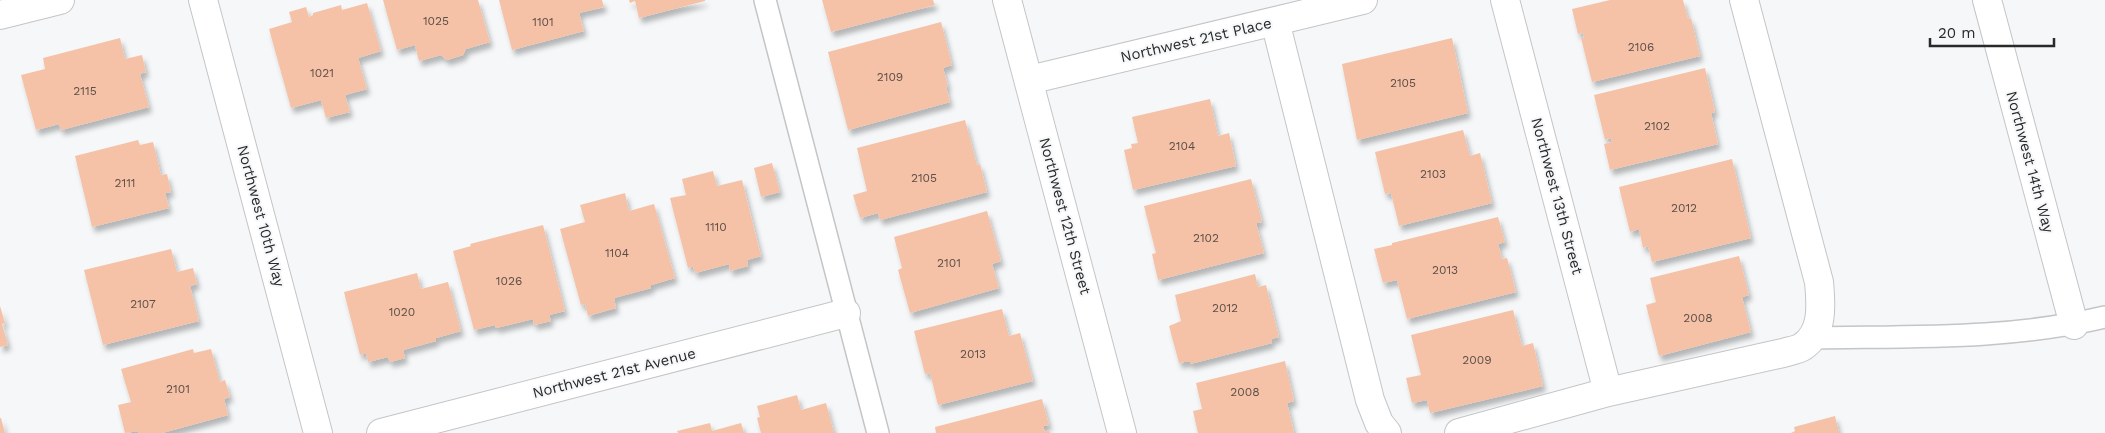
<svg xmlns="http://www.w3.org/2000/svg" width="2105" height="433" font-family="'Work Sans',sans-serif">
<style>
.building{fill:#f6c2a7;filter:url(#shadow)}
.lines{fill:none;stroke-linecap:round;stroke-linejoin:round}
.service-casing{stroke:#c4c5c7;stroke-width:24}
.minor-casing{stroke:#c4c5c7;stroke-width:30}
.service{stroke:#fff;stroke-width:21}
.minor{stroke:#fff;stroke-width:28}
.labels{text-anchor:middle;stroke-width:4;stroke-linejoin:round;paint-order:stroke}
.number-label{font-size:12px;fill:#5c4f48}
.street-label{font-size:15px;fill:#282929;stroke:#f5f7f8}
</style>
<defs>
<filter id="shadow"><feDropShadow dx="3" dy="5.5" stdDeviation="2.5" flood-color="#0004"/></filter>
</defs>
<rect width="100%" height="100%" fill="#f5f7f8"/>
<path class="building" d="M383 0H478L490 42 466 49 463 55 447 60 441 55 419 61 415 45 397 50Z
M499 0H602L604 7 579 13 584 31 512 50Z
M629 0H705V1L639 18 635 1 630 3Z
M822 0H933L935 5 831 32Z
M1610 0H1683L1688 19 1691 18 1700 56 1592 82 1581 38H1584L1583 33 1578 34 1572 9Z
M367 3 381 51 358 58 367 89 345 95 350 112 326 118 321 100 291 108 269 29 292 22 289 12 306 7 309 17 313 15V13L341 5 342 10Z
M941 22 952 65 943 68 948 86 946 87 950 102 848 130 828 52Z
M120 38 125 59 142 55 146 72 140 74 149 107 61 130 59 124 36 130 21 75 45 69 43 58Z
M1452 38 1468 113 1357 140 1342 64Z
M1705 68 1715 112 1711 113 1718 144 1610 170 1604 144 1612 142 1611 138 1605 140 1594 95Z
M1210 99 1218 136 1229 133 1236 166 1133 190 1124 150 1132 148 1131 144 1138 143 1132 117Z
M965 120 977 165 980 164 987 192 880 220 878 213 860 218 853 195 867 191 857 148Z
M1463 130 1470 156 1480 153 1492 203 1399 226 1391 193 1385 194 1375 152Z
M138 140 140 145 153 142 161 175 167 174 171 192 165 193 169 208 92 227 75 156Z
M1732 159 1751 238 1652 262 1648 246 1643 248 1639 229 1630 232 1619 187Z
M772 163 780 192 761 197 754 168Z
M713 171 717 186 742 180 761 256 747 260 748 266 730 271 729 264 695 273 693 266 688 268 670 198 686 195 682 179Z
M1251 179 1262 222 1256 223 1264 253 1158 280 1152 254 1156 253 1144 206Z
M625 193 629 211 654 204 675 278 651 285V288L614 298 616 308 588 316 585 304 581 305 560 229 585 222 580 205Z
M987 211 1001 261 992 264 999 288 910 313 898 270 902 268 894 237Z
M1498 217 1505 242 1498 244 1502 259 1507 258 1516 292 1407 319 1397 280 1383 283 1374 249 1392 245V243Z
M543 225 565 311 549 315 551 321 534 325 533 319 496 328 495 325 474 330 453 251 471 246 470 244Z
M171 249 177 272 193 268 197 284 190 286 199 321 103 345 84 270Z
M1739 256 1749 295 1742 297 1751 332 1659 356 1646 305 1656 302 1650 278Z
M417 273 421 289 448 282 461 331 436 338V341L403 350 405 358 390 362 388 357 368 362 366 353 360 355 344 292Z
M1255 274 1258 287 1266 285 1279 337 1271 339 1272 343 1190 364V361L1179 363 1169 326 1181 321 1175 295Z
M0 306 5 323 2 324 8 345 0 347Z
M1002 309 1009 336 1020 333 1033 381 938 405 930 373 925 374 914 331Z
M1513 310 1522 346 1533 343 1543 386 1430 413 1427 400 1412 403 1406 378 1421 375 1411 335Z
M193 349 194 353 211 349 220 382 225 380 230 397 224 399 228 415 162 433H138V431L125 433 118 405 131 402 121 369Z
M1285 361 1294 401 1287 403 1294 433H1198L1193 411 1202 409 1196 383Z
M797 395 801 410 826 403 834 433H761L757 418 760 417 757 406Z
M1042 399 1049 425 1043 426 1045 432 1049 430 1050 433H936L935 427Z
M1835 416 1839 433H1791L1795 431 1794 427Z
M0 418H1L5 433H0Z
M710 423 712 431 741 423 744 433H678L677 431Z"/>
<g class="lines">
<defs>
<path id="service" d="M765 0 878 433
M1811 338C1909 336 2009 340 2105 317"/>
<path id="minor" d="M203 0 318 433
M1007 0 1122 433
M1505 0 1608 392
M1987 0 2074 325
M0 15 60 0
M1275 21 1370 400 1379 423 1387 433
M1029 80 1363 0
M381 433 846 313
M1459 433 1608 392 1783 353C1789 351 1797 350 1802 347 1824 333 1821 304 1819 282L1744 0"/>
</defs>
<use href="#service" class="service-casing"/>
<use href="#minor" class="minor-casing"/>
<use href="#service" class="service"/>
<use href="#minor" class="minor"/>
</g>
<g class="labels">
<g class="number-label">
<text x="436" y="25">1025</text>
<text x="543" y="26">1101</text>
<text x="1641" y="51">2106</text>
<text x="322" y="77">1021</text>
<text x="890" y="81">2109</text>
<text x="1403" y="87">2105</text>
<text x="85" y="95">2115</text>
<text x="1657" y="130">2102</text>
<text x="1182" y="150">2104</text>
<text x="1433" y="178">2103</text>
<text x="924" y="182">2105</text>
<text x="125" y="187">2111</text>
<text x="1684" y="212">2012</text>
<text x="716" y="231">1110</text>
<text x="1206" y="242">2102</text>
<text x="617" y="257">1104</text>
<text x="949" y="267">2101</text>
<text x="1445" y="274">2013</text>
<text x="509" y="285">1026</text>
<text x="143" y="308">2107</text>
<text x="1225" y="312">2012</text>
<text x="402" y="316">1020</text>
<text x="1698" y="322">2008</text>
<text x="973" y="358">2013</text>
<text x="1477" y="364">2009</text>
<text x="178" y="393">2101</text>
<text x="1245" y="396">2008</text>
</g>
<g class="street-label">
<text transform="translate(1196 40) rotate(-13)" y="5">Northwest 21st Place</text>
<text transform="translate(2030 162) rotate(75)" y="5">Northwest 14th Way</text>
<text transform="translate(1557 196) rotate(75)" y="5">Northwest 13th Street</text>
<text transform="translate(261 216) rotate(75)" y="5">Northwest 10th Way</text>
<text transform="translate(1065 216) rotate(75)" y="5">Northwest 12th Street</text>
<text transform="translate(614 373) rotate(-14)" y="5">Northwest 21st Avenue</text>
</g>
</g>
<path d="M1930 38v8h124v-8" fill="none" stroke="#282929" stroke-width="2.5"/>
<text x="1938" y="38" font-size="15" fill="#282929" stroke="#f5f7f8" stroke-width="4" paint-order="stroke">20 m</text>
</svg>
